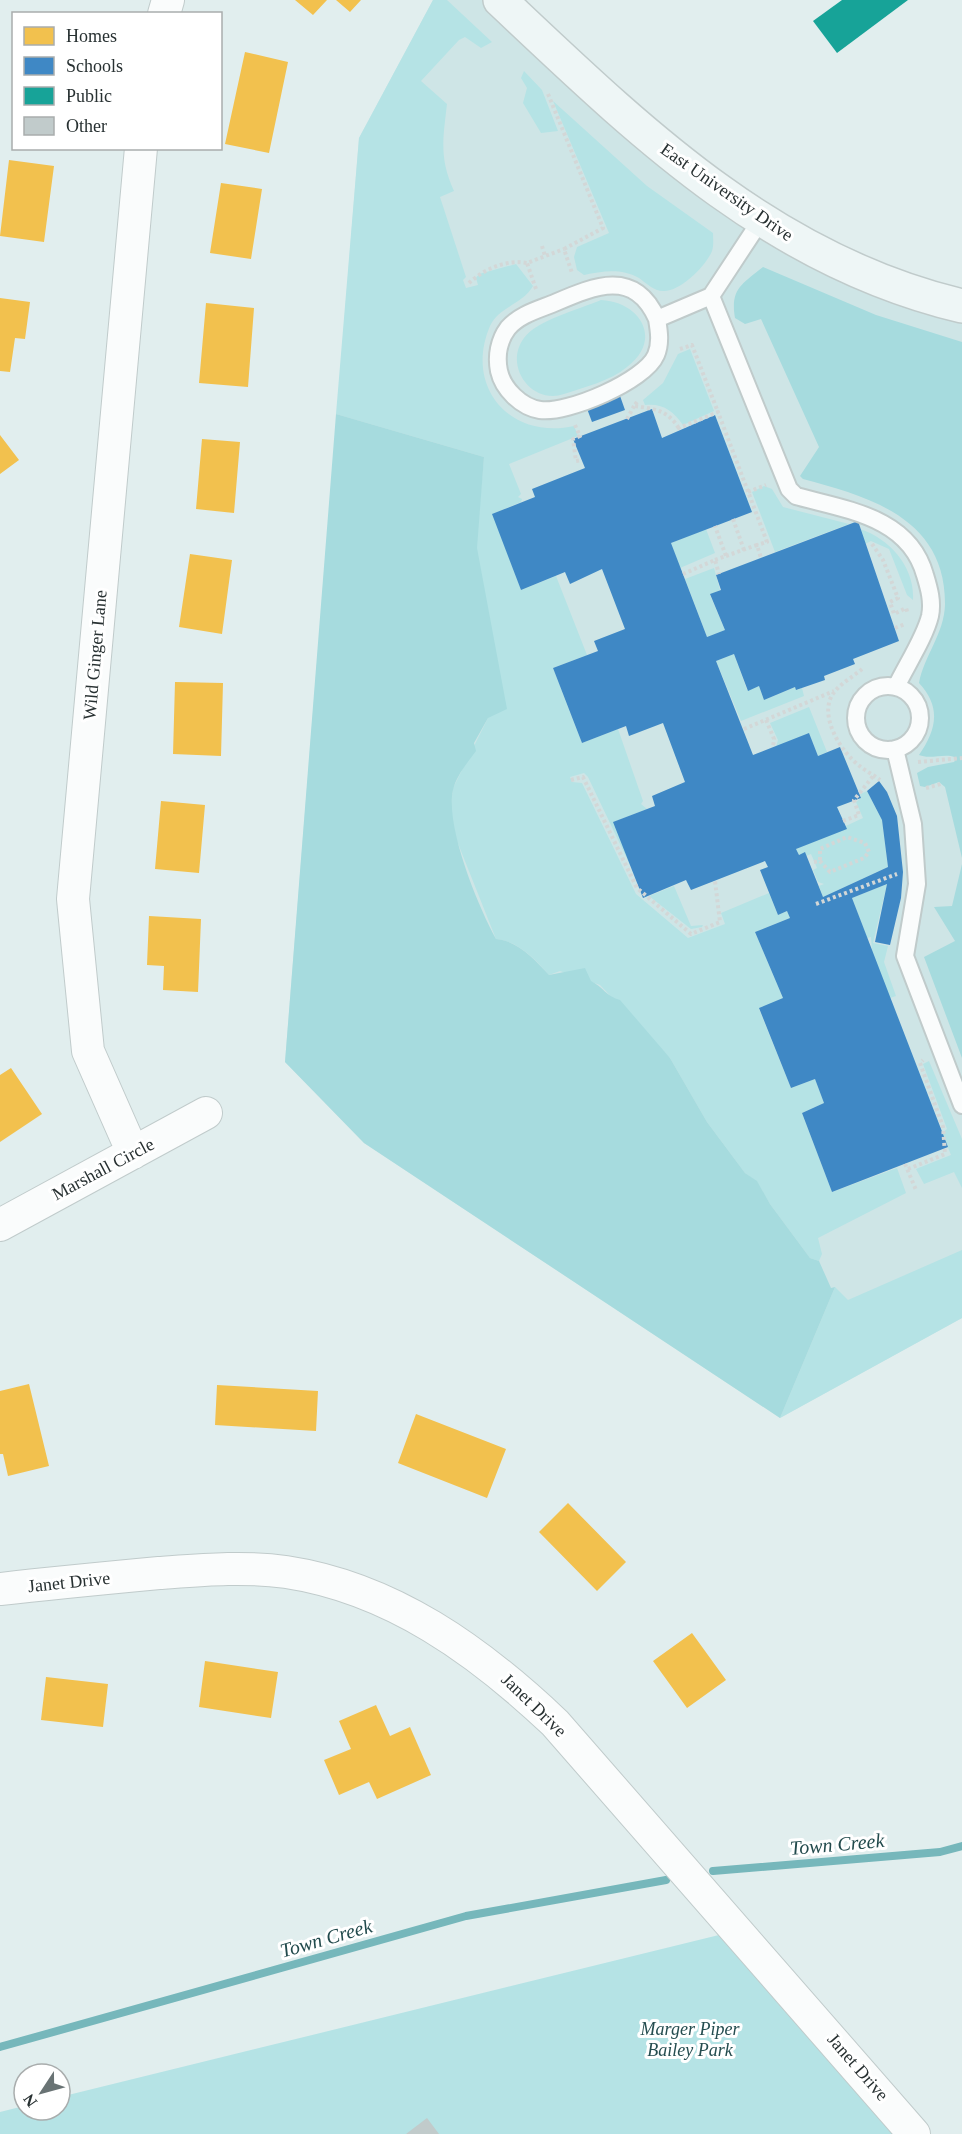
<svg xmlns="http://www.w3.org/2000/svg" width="962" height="2134" font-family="'Times New Roman',serif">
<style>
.built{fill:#cee5e6}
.green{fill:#b5e3e5}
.forest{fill:#a6dbde}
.homes{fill:#f2c14e}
.schools{fill:#3f88c5}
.public{fill:#17a398}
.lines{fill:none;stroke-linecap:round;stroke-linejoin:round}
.stream{stroke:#76b7bb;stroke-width:8}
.building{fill:#c1cbcb}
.lane-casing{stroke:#c0cbcb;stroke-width:20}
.street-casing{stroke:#c0cbcb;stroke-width:34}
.secondary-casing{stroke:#c0cbcb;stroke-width:36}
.path{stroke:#d3d7d7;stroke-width:4;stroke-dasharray:3 3;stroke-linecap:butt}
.lane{stroke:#fafcfc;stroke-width:16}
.street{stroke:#fafcfc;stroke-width:32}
.secondary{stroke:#eef6f6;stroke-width:33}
.labels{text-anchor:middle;stroke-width:6;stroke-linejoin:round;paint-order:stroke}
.street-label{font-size:18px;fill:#283132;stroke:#fff}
.park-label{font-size:18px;font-style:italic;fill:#254d50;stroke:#fff}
.water-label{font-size:20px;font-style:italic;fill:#214a4c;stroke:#fff}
</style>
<rect width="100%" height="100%" fill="#e1eeee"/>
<path class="built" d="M433 0H501L799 242 962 306V1318L780 1418 364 1143 285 1062 359 138Z"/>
<path class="green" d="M433 0H447L492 42 481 48 465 37 459 40 421 81 447 104C443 139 439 158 454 191L440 197 466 277 463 280 466 288 478 285 476 278 479 274 516 264 533 286C523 304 499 307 490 326 464 387 510 440 574 426L578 436 509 464 521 494 518 497 522 499 521 502 493 514 521 590 556 576 587 655 553 668 582 743 618 729 643 801 641 804 647 809 614 822 631 867 588 777 584 773 570 777 572 782 582 783 636 894 688 938 725 924 721 913 769 893 778 915 787 911 790 918 755 932 783 998 759 1009 791 1088 815 1079 824 1103 802 1113 832 1192 897 1168 906 1193 818 1238 822 1254 819 1261 810 1258 770 1204 757 1182 745 1173 707 1122 670 1058 600 985 560 971 549 975C535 959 518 941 496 939L457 841 450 815 453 788 488 718 482 589 476 548 484 457 336 414 359 138Z
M524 71 542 90 558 131 541 133 523 103 527 88 521 78Z
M553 101 647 186 713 233C713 239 714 245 712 251 706 266 680 292 663 291 654 291 646 283 639 278 621 268 603 271 584 275L577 270 574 257 577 247 609 233Z
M601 300C641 302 663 340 627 367 610 381 585 387 564 394 532 405 503 366 524 338 537 320 580 309 601 300Z
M690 349 714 411 683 425C673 411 663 403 645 405L643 400 663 383 678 354Z
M764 486 772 489 783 507 849 524 775 552 752 492Z
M706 529 715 553 680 568 671 543Z
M860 529C890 539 915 567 913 600L907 595 889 549 871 541 865 544Z
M714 568 720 590 710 595 725 630 707 637 685 579Z
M734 654 747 690 759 686 764 700 795 687 797 690 802 688 804 696 741 721 716 661Z
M809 707 827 752 818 756 809 734 776 747 778 740 770 723Z
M867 791 882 820 888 867 823 897 819 886 824 884 818 882 813 870 817 868 811 854 806 856 805 853 799 855 796 849 863 818 856 802 861 798 860 794Z
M887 884 873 943 888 946 884 962 896 996 890 998 872 952 871 937 867 938 852 898Z
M674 886 691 926 703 925 702 927 691 929 649 896Z
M929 1061 962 1139V1188L954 1172 924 1184 916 1169 951 1155 942 1133 947 1129 923 1064Z
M962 1250V1318L780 1418 835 1287 848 1300Z
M723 1934 904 2134H0V2112L24 2106V2110H60V2097Z"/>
<path class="forest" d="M763 267 876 315 962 342V858L945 787 939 782 925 787 920 786 917 773 928 767 954 762 957 758C946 752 931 760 919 755 936 730 942 708 919 683 924 656 944 634 945 605 946 519 871 497 803 479L800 476 819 447 761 319 745 324 735 318C730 289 742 284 763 267Z
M336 414 484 457 477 548 507 709 488 718 474 743 476 751C468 762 456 776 453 790 445 826 478 906 496 939 518 941 534 959 549 975L585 968 591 981C603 987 607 997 620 1000L670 1058 707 1122 745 1173 757 1181 770 1204 810 1258 819 1261 831 1288 835 1287 780 1418 364 1143 285 1062Z
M962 864V1058L924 957 955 941 934 907 952 906Z"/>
<path class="homes" d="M295 0H327L313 15Z
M336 0H361L350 12Z
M245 52 288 62 269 153 225 144Z
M9 160 54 166 44 242 0 236Z
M221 183 262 189 251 259 210 253Z
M0 298 30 302 25 339 15 338 10 372 0 371Z
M206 303 254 308 248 387 199 383Z
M0 435 19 460 0 474Z
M202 439 240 442 234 513 196 509Z
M190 554 232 560 222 634 179 627Z
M175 682 223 683 221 756 173 754Z
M161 801 205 805 199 873 155 869Z
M149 916 201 919 198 992 163 990 164 966 147 965Z
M11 1068 42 1114 0 1142V1075Z
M29 1384 49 1466 8 1476 3 1454H0V1391Z
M217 1385 318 1391 316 1431 215 1425Z
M416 1414 506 1449 487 1498 398 1463Z
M568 1503 626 1562 597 1591 539 1532Z
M692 1633 726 1680 687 1708 653 1661Z
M205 1661 278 1672 271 1718 199 1707Z
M46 1677 108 1684 103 1727 41 1720Z
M376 1705 390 1736 410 1727 431 1775 377 1799 369 1782 339 1795 324 1760 351 1749 339 1721Z"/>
<path class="schools" d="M619 393 625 410 592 422 586 406Z
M652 409 662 438 715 415 752 512 671 543 707 637 725 630 710 594 721 590 716 575 858 521 899 641 853 659 855 664 824 676 825 680 796 690 795 687 764 700 759 686 748 691 734 654 716 661 753 755 809 733 818 756 840 747 861 798 837 807 847 829 796 849 799 855 805 852 823 897 888 867 882 820 867 791 879 781 887 792 897 816 903 872 901 898 890 945 875 942 887 884 852 898 948 1147 832 1192 802 1113 824 1103 815 1079 791 1088 759 1008 783 998 755 932 790 918 787 911 778 915 760 870 768 867 765 861 691 890 686 880 643 898 613 822 655 806 652 796 685 782 663 723 629 736 626 726 582 743 553 668 598 651 594 641 625 629 602 569 570 584 565 572 521 590 492 514 535 497 532 489 585 468 573 439Z"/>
<path class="public" d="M842 0H908L837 53 813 21Z"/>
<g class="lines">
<path class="stream" d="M713 1871 940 1852 962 1846
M0 2047 466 1916 666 1880"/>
</g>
<path class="building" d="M427 2118 439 2134H406Z"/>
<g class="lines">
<defs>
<path id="lane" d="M711 296 789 489 796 496C847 510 909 517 925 575 929 588 933 602 930 616 925 637 906 666 896 687
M657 319C659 331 661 343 656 355 645 381 567 414 540 410 521 407 503 389 499 371 496 356 499 340 508 328 519 315 537 310 552 304 592 287 634 267 657 319L711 296 761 220
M856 718a32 32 0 1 1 64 0a32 32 0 1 1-64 0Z
M895 749 913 824 917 884 905 956 962 1105"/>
<path id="street" d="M164 14 168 0
M133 1153 88 1051 73 899 141 148
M0 1225 206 1113
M0 1589C53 1583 106 1578 159 1573 201 1570 243 1566 286 1572 392 1588 479 1651 555 1723L914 2134"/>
<path id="secondary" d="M500 0C638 130 771 261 962 306"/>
</defs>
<use href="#lane" class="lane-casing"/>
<use href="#street" class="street-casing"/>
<use href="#secondary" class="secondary-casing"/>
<path class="path" d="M548 94 603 228 564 249 572 273
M542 246 545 256
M469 283C484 269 507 259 527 263
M536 289 527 263 564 249
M680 349 692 345 718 412
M637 402 634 406C656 409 668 410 680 430L679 428 718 412 767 542 757 545
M627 419 634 406
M575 425 580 436 573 439 576 461 582 460
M748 492 766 485
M733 519 744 550
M872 544 883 560 898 598 890 602 894 614 906 608 908 614
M726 556 757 545 761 558
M715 560 726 556 715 526
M683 574 715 560 719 574
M895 628 905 624
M862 669C854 676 843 682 836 690 815 712 841 753 861 767 867 772 874 775 880 780
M766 720 774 739 773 747
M744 729 834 691
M918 762 962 758
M571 780 583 777 637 888 691 934 720 922 715 881
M926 788 941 784
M843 821 859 815 854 800 874 775
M814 862 820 861 830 872 864 858 869 852 865 843 847 837 820 849V861
M816 904 897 874
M905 1164 916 1190
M908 1169 945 1154 943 1127 920 1063 923 1060"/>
<use href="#lane" class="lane"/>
<use href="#street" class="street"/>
<use href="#secondary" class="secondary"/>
</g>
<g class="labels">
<g class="street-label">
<text transform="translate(727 192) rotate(35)" y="6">East University Drive</text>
<text transform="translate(95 655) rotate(-85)" y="6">Wild Ginger Lane</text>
<text transform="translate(103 1169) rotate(-28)" y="6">Marshall Circle</text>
<text transform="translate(69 1582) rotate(-6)" y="6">Janet Drive</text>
<text transform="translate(534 1705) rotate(44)" y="6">Janet Drive</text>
<text transform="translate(858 2067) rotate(49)" y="6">Janet Drive</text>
</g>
<g class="park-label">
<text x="690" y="2035">Marger Piper<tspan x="690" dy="21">Bailey Park</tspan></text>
</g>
<g class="water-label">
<text transform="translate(837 1844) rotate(-5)" y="7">Town Creek</text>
<text transform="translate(326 1938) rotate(-16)" y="7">Town Creek</text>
</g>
</g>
<rect x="12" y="12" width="210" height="138" fill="#ffffff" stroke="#a9adad" stroke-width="1.5"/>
<rect x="24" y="27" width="30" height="18" fill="#f2c14e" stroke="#a9adad" stroke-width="1.5"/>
<text x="66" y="42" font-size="18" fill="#283132">Homes</text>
<rect x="24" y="57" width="30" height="18" fill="#3f88c5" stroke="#a9adad" stroke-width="1.5"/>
<text x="66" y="72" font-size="18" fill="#283132">Schools</text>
<rect x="24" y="87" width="30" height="18" fill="#17a398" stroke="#a9adad" stroke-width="1.5"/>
<text x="66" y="102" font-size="18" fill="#283132">Public</text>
<rect x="24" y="117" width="30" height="18" fill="#c1cbcb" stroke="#a9adad" stroke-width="1.5"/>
<text x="66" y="132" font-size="18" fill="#283132">Other</text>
<g transform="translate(42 2092) rotate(234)"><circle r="28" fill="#ffffff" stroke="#a9adad" stroke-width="1.5"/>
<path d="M0-4.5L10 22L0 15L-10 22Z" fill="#697374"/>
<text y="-9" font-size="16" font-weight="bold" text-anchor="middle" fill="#283132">N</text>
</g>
</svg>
